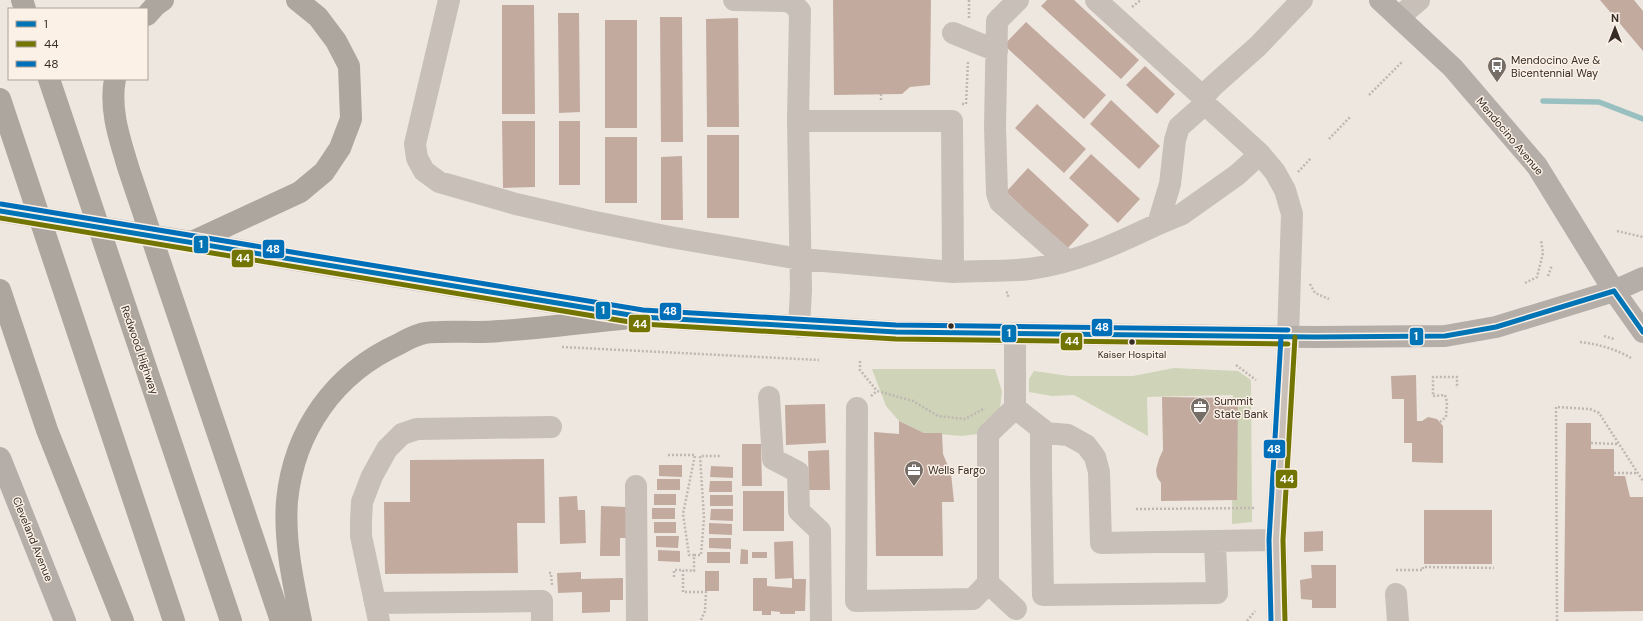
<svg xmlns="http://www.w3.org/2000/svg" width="1643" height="621" font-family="'DM Sans',sans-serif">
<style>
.green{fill:#cfd4b8}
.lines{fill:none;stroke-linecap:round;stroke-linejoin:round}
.stream{stroke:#99c0c0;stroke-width:5.5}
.building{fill:#c3aa9f}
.path{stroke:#bfb7b1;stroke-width:2.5;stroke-dasharray:2 2;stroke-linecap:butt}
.minor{stroke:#c7bfb8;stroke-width:22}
.major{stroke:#b5ada8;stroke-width:22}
.highway{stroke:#ada69e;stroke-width:22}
.major-bridge{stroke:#b5ada8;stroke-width:22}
.bus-1-casing{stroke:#fbf1e6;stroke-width:8}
.bus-2-casing{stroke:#fbf1e6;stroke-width:8}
.bus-3-casing{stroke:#fbf1e6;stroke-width:8}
.bus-1{stroke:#0074b4;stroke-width:5}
.bus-2{stroke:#727501;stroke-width:5}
.bus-3{stroke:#006fba;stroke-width:5}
.bus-dot{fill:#372c26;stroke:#fbf1e6;stroke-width:1.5}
.labels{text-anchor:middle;stroke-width:3;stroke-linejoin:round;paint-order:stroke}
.bus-label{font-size:10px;fill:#372c26;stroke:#fbf1e6}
.poi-label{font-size:11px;fill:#372c26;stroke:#fbf1e6;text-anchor:start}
.street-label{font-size:11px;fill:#372c26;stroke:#fbf1e6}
.line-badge{stroke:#fbf1e6;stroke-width:1.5}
.badge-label{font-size:11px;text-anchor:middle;font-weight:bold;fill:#fff}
</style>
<rect width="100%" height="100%" fill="#eee7df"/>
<path class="green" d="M1174 368 1238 371 1251 380 1252 522 1232 524 1233 395 1147 397 1148 436 1074 395 1052 396 1029 392V379L1034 371 1069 376H1133Z
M872 369H995L1002 391 1000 409 984 422 978 434 962 436 924 433 899 421 886 406Z"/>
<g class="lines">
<path class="stream" d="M1543 101 1599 102 1643 119"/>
</g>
<path class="building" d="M833 0H931L930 85 910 87 902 94 834 95Z
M1047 0H1074L1139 60 1121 79 1041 6Z
M1600 0H1634L1643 11V51Z
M502 5H534L535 114H502Z
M558 13H579L580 112 559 113Z
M660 17H682L683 142H661Z
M738 18 739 127H707L706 19Z
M605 20H637V128H605Z
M1026 22 1106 95 1084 119 1004 45Z
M1145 66 1175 94 1157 114 1126 85Z
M1111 100 1160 146 1139 169 1090 124Z
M1037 104 1086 149 1064 173 1015 128Z
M502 121H535V187L503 188Z
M559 121H580V185H559Z
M707 135H739V218H707Z
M605 137H637V203H605Z
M1091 154 1140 199 1118 223 1069 178Z
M682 156 683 220H661V157Z
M1028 168 1089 225 1067 249 1006 192Z
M1416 375 1417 421H1422L1428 417 1437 419 1443 426V463L1412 462V443H1404V399H1392L1391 376Z
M1162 397 1238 398 1237 500 1161 501V483L1157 477 1156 470 1159 459 1163 450Z
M825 404 826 443 786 445 785 405Z
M899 421 924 433H942L943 454 951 473 954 502H942L943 556H876L874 432 899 434Z
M1566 423H1591V449H1614V476H1625L1630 497H1643V611L1564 612Z
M742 444H761L762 486H742Z
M829 450 830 490H809L808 451Z
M544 459 545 523H517L518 573 385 574 384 502H410V460Z
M659 465H682V477L659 476Z
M711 466 733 467V478L710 477Z
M657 479H680V490H657Z
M710 481H732V492H709Z
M743 491H784V531H743Z
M654 494H676V505H654Z
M710 495H733V506H710Z
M577 496 578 510H585L586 543 560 544 559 497Z
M601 506 626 507V538H620V556H600Z
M652 508H675V519H652Z
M711 509H733V521L710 520Z
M1424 510H1492V564H1424Z
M654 522H676V533H654Z
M709 523 732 524V535L709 534Z
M1323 531V551L1304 552V532Z
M656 536H679L678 548 656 547Z
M709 538H731V549L709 548Z
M793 541 794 579H806L805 611H795V614H780V612L771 611V615H762V611H753V578H767V586L792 588V578L775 579 774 542Z
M741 549 748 550V564H740Z
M658 550 680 551V562L658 561Z
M707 552H730V563H707Z
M752 552H767V558H752Z
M1311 565H1336V608H1312V600L1301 599 1300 580 1312 578Z
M705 571H719V591H705Z
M581 572V579L623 578V600H610V612L582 613V592L558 593 557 573Z"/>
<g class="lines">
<path class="path" d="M969 0V18
M1132 7 1141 0
M881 94V101
M1369 95 1403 61
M962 104H966L968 61
M1329 139 1351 116
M1298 172 1311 158
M1617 231 1643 237
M1548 276 1552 265
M1525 283 1537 277 1543 253 1541 240
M1310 284 1315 293 1329 299
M1006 292 1008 293V297
M1604 336 1614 339
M1580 342C1598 344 1616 349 1631 358
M562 347 819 360
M860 361V370L877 391
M1236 365 1256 380
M871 396 877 391 913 401 938 416 965 419 985 408
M1440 422 1446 417 1447 402 1445 395 1433 396V377H1457V388
M1591 443 1618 444
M668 455H695L683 514 689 555H694V571L683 570
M1614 473H1637
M1136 509 1255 508
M694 555H701L704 518 700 456H720
M1396 570H1423V567L1494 568
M549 573H551L552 585
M674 577V570H683V592H706L705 611 701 620
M1247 621 1255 611
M1557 621 1556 407 1590 409 1599 413 1643 481"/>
<path class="minor" d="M449 0 415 144 417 158 424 171 439 182 516 204 590 221 670 237 800 259 953 272 952 121H798L800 11 792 3 785 1 734 0
M1018 0 997 21 995 127 997 193 1000 202 1067 261
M1096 0 1203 97 1205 104 1260 154 1275 172 1285 190 1292 214 1288 337 1276 540 1278 621
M1399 17 1419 0
M953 33 997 51
M1203 97 1213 86 1258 46 1302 0
M798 121 801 290 799 327
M1158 224 1182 214 1237 175 1260 154
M953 272C978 270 1004 272 1029 269 1076 263 1116 244 1158 224L1170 184 1175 140 1179 127 1205 104
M1015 333V408L988 434V583L1016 609
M769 397 773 459 798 472 799 511 820 531 821 621
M857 408 856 601 973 599 988 583
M1015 408 1047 433 1068 435 1086 445 1095 457 1099 472 1101 543 1276 540
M1041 430V471L1043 595 1217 593 1215 542
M636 486 637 621
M1396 594 1398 621
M375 603 542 601V621
M379 621 361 536V520L362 502 372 476 387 449 402 434 417 429 551 427"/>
<path class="major" d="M1380 0 1453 68 1537 166 1614 291 1643 332
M192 242 319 264 642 317 896 332 1315 337 1445 336 1496 327 1614 291 1643 278
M0 458 65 621"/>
<path class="highway" d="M22 0 25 9
M147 15 156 5 163 0
M49 79 231 621
M115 79C109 110 120 140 129 170L281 621
M0 99 174 621
M192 242 300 192 324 172 340 148 351 119 349 66 336 41 318 17 297 0
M0 290 47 430 123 621
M301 621C293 582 284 541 287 501 294 430 335 373 399 344 406 340 414 336 421 334 427 332 434 332 439 332 460 331 480 333 500 331 547 328 594 321 642 317"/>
<path class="major-bridge" d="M0 211 192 242"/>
<defs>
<path id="bus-1" d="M0 211 642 317 896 332 1315 337 1445 336 1496 327 1614 291
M1614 291 1643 332"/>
<path id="bus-2" d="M0 218 642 324 896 339 1288 344
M1285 621 1283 540 1295 337"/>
<path id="bus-3" d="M1 204 643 310 896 325 1288 330
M1271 621 1269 540 1281 337"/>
</defs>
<use href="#bus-1" class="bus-1-casing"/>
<use href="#bus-2" class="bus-2-casing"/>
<use href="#bus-3" class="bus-3-casing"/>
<use href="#bus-1" class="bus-1"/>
<use href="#bus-2" class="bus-2"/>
<use href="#bus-3" class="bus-3"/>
</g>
<defs>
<symbol id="bus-pin" viewBox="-11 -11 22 30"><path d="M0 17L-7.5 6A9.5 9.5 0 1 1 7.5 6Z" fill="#776d67" stroke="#fbf1e6"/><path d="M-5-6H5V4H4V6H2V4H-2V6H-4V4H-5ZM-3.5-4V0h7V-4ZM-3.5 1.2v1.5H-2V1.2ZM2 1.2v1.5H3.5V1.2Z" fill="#fff"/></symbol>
<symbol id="office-pin" viewBox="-11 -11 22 30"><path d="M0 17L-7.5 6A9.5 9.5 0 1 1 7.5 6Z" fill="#776d67" stroke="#fbf1e6"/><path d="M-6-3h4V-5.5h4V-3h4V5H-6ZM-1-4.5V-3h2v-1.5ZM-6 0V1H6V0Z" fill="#fff"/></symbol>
</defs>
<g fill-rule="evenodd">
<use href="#bus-pin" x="1486" y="55" width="22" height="30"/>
<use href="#office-pin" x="1189" y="396" width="22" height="30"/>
<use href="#office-pin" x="903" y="459" width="22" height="30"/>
</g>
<g class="bus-dot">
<circle cx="951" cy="326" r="3.5"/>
<circle cx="1132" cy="342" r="3.5"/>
</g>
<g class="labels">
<g class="bus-label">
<text x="1132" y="358">Kaiser Hospital</text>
</g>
<g class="poi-label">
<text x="1511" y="64">Mendocino Ave &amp;<tspan x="1511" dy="13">Bicentennial Way</tspan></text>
<text x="1214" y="405">Summit<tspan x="1214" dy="13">State Bank</tspan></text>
<text x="928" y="474">Wells Fargo</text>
</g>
<g class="street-label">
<text transform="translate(1510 136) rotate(50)" y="4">Mendocino Avenue</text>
<text transform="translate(140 350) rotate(71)" y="4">Redwood Highway</text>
<text transform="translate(33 539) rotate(68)" y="4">Cleveland Avenue</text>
</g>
</g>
<g class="line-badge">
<rect x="193" y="235" width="16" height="19" rx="4" fill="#0074b4"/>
<rect x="262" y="239" width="23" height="20" rx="4" fill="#006fba"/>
<rect x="231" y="249" width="23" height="19" rx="4" fill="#727501"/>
<rect x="595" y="301" width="16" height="19" rx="4" fill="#0074b4"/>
<rect x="659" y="302" width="23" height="19" rx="4" fill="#006fba"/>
<rect x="628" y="314" width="23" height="19" rx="4" fill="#727501"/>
<rect x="1091" y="318" width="22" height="19" rx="4" fill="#006fba"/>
<rect x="1001" y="324" width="16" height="19" rx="4" fill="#0074b4"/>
<rect x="1409" y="327" width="15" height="19" rx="4" fill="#0074b4"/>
<rect x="1060" y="332" width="23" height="19" rx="4" fill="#727501"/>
<rect x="1263" y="439" width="23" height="20" rx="4" fill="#006fba"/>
<rect x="1275" y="469" width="23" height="20" rx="4" fill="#727501"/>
</g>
<g class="badge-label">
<text x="201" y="248">1</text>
<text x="273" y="253">48</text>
<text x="243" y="262">44</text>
<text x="603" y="314">1</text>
<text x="670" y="315">48</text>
<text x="640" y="328">44</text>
<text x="1102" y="331">48</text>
<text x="1009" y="337">1</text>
<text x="1416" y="340">1</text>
<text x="1072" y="345">44</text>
<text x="1274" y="453">48</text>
<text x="1287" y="483">44</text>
</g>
<rect x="8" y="8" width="140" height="72" fill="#fbf1e6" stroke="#ada299"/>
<rect x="16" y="21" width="20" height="6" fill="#0074b4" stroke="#ada299"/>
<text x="44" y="28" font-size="12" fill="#372c26">1</text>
<rect x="16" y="41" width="20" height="6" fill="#727501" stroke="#ada299"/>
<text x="44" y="48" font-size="12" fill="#372c26">44</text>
<rect x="16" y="61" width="20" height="6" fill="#006fba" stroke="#ada299"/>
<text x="44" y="68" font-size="12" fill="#372c26">48</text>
<g transform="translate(1615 28)" stroke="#fbf1e6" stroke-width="3" paint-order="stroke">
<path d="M0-3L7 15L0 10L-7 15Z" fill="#372c26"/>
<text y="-6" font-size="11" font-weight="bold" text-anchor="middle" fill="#372c26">N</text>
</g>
</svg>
